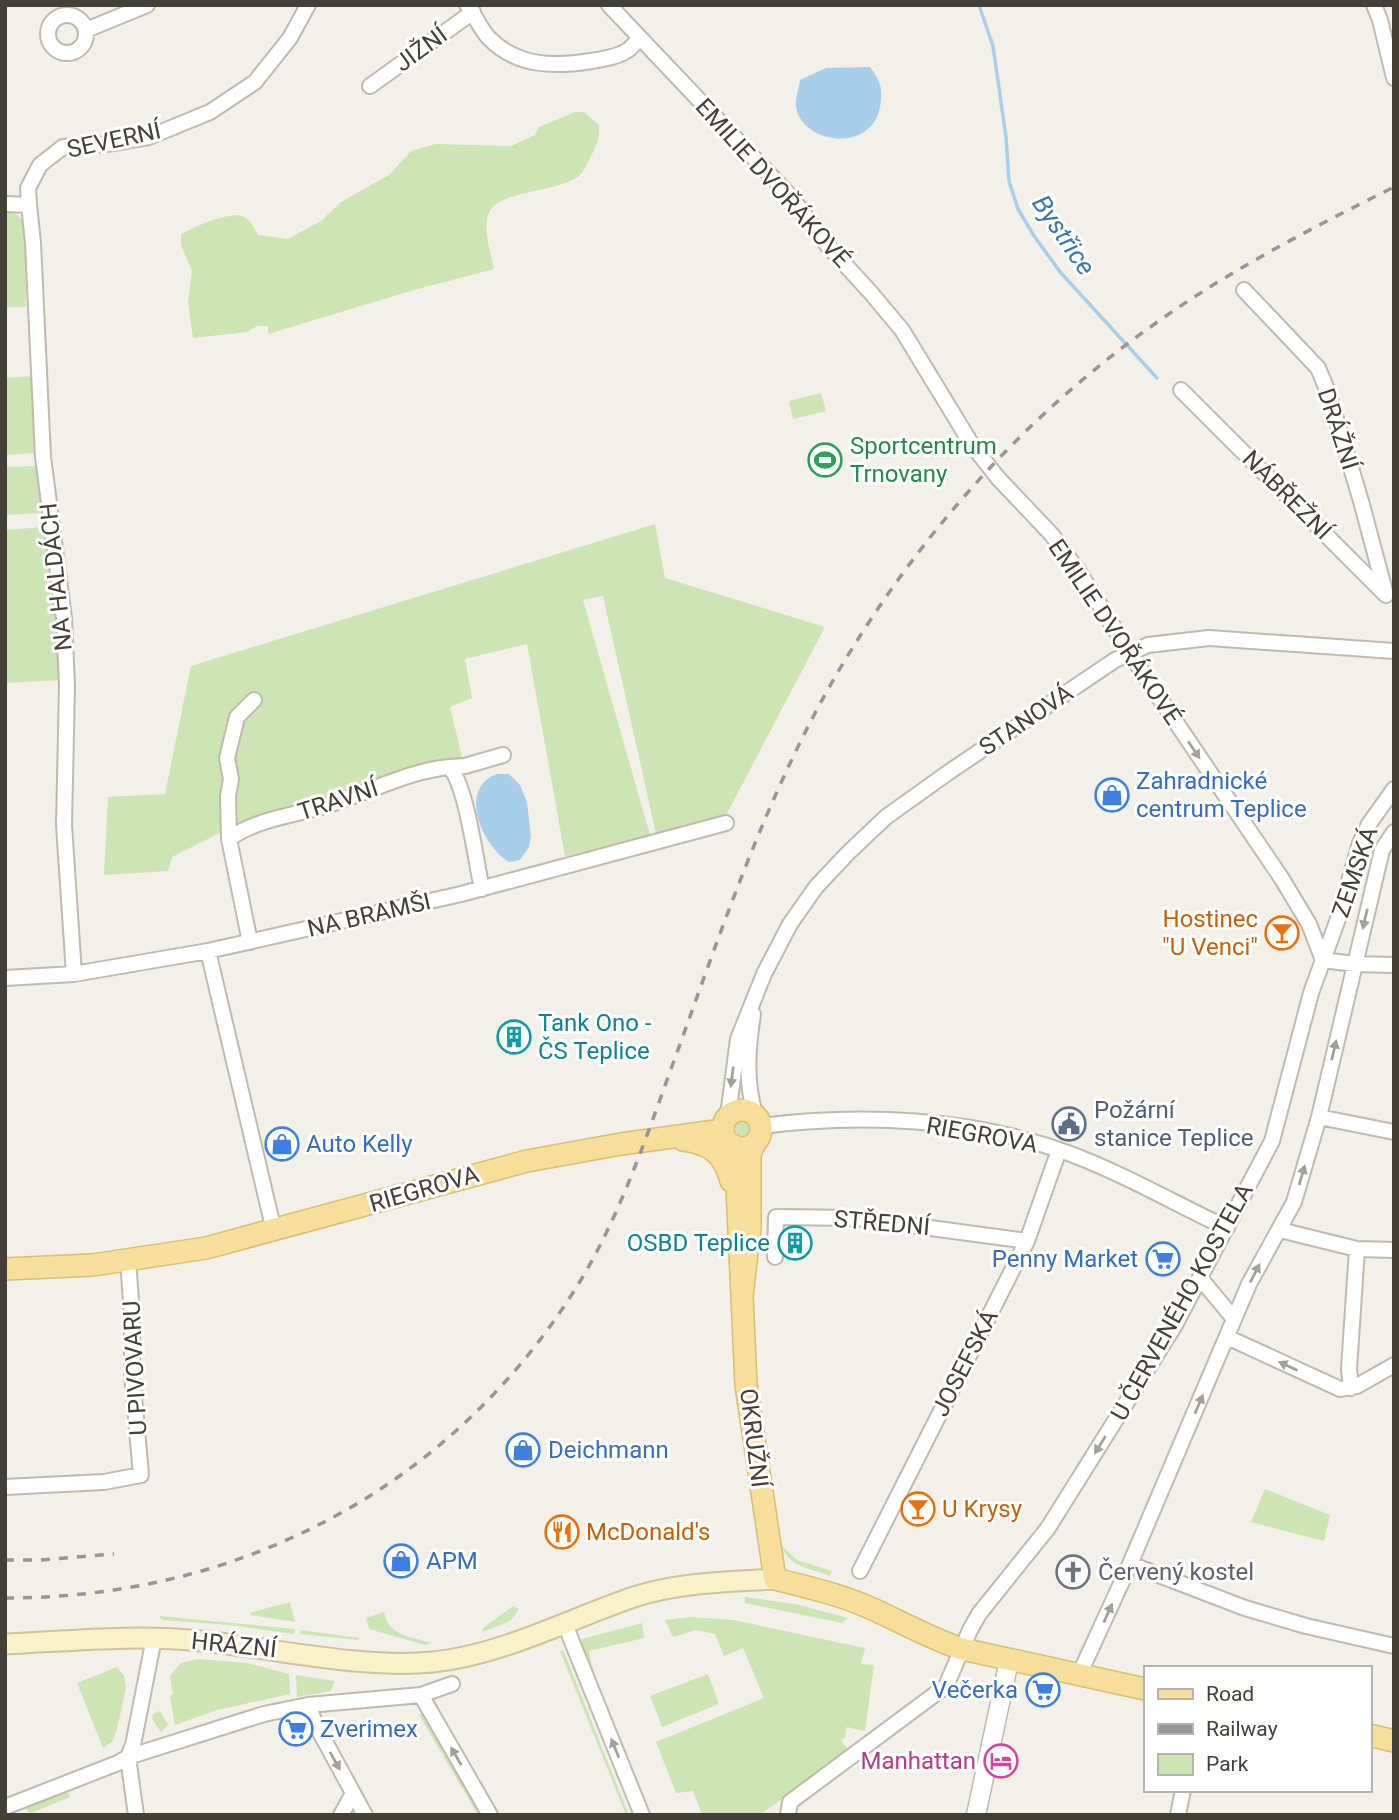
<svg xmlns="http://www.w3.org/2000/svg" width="1399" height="1820" font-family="Roboto,sans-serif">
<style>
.green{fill:#cde4b4}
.water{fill:#a9ceea}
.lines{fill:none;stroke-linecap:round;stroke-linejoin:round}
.stream{stroke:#a9ceea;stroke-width:3.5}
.minor-casing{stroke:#c0baae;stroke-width:18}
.tertiary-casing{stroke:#c0baae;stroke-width:21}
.secondary-casing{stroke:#cfc39b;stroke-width:23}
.primary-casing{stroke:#dabd6e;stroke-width:24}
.minor{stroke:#fff;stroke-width:14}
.tertiary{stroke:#fff;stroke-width:18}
.secondary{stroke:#faf0ca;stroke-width:19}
.primary{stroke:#f6df9d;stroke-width:21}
.rail{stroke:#969696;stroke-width:3.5;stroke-dasharray:9 9;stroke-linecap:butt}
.oneway{fill:#a2a09b}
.labels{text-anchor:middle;stroke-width:6;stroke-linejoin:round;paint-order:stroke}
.street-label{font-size:24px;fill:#454037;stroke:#fff}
.leisure-label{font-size:24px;fill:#27864d;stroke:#fff;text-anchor:start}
.shop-label{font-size:24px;fill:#366cbe;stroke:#fff;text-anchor:start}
.food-label{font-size:24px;fill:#c56008;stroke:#fff;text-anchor:start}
.culture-label{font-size:24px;fill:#0d838f;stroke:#fff;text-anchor:start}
.service-label{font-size:24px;fill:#4e5e75;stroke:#fff;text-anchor:start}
.worship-label{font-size:24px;fill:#5b616d;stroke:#fff;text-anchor:start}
.hotel-label{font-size:24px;fill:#b23c85;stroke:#fff;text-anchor:end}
.water-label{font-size:26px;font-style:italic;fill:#3976a9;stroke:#fff}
</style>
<rect width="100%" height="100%" fill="#f2f0e8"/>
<path class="green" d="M575 112H584L599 125C600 138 597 144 591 156 587 164 584 173 576 178 555 192 495 191 488 215 483 232 491 253 494 269L414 290 268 334V326H257L247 332 193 338 188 302 192 271 181 245V235C192 227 232 210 244 217 251 220 254 228 258 235L288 239 321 221 341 202 389 175 411 151 436 144 511 146 535 135 539 127Z
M5 212H14L26 224V307H5Z
M32 376 36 453 5 455V378Z
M821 393 826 411 793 419 789 401Z
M38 466 43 513 5 515V467Z
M655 524 665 578 825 627 724 819 657 838 603 596 583 600 650 835 565 856 527 644 465 659 472 698 450 707 462 757 326 800 248 819 172 857 168 871 104 875 108 797 165 794 191 666Z
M44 527 59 638 61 680 5 683V530Z
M735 1128a8 8 0 1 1 16 0a8 8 0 1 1-16 0Z
M1265 1489 1330 1515 1324 1541 1251 1522Z
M782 1546 797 1560 832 1571 830 1576C811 1568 789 1568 782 1546Z
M745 1597 795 1604 848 1618 842 1623 745 1603Z
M290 1602 295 1622 250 1615 252 1612Z
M513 1606 519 1609 511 1620 506 1623 482 1632 483 1628Z
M384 1612C388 1636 412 1637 432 1643L425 1645 369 1629 366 1618Z
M159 1616 295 1629 294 1634 230 1625 162 1620Z
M690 1617 733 1620 865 1648 861 1664 874 1665 865 1731 847 1727 845 1738 841 1740 850 1753 759 1815H702L693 1791 676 1793 656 1742 764 1698 743 1648 724 1656 715 1634 696 1630 673 1637 665 1620Z
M642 1623 644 1638 589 1651 593 1670H591L580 1643 582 1639Z
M301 1630 360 1638 358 1640 300 1634Z
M563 1650 566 1657 629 1815H626L560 1651Z
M198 1659 247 1663 289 1674 290 1694 217 1710 175 1725 170 1696 173 1694 170 1676 181 1663Z
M117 1667 124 1676 126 1688 117 1729 112 1742 103 1748 77 1683Z
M708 1674 719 1704 662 1727 650 1696Z
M296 1675 335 1681 331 1691 297 1697Z
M160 1711 168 1725 161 1732 152 1719 153 1714Z
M422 1713 482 1815H478L419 1715Z
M67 1789 70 1797 29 1814 25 1805Z"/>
<path class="water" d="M870 67C881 81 883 90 880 107 871 154 802 144 796 107 795 99 799 88 800 80L826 68Z
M497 774H509L520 785 527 802 531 836 529 847 520 860 509 862C482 846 457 788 497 774Z"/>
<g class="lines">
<path class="stream" d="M979 5 993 46 1006 137 1009 181 1018 209 1034 236 1061 273 1157 378"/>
<defs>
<path id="minor" d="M467 5C475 15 480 28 488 37 516 67 555 67 591 61 603 59 618 57 628 50 632 47 636 42 640 38
M609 5 791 197 828 246 871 293 902 330 972 445 998 478 1052 535 1079 572 1146 678 1282 879 1309 924 1323 960
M1374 5 1380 20 1394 78
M48 34a19 19 0 1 1 38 0a19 19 0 1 1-38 0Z
M86 30 147 5
M370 86 473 12
M5 204 29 205 33 243 43 457 64 618 67 686 64 825 74 974
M29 205 28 188 40 165 63 147 107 144 149 137 210 112 255 82 290 38 308 5
M1244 290 1318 368 1328 392 1361 501 1386 595
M1181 390 1386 595
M449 767 465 766 503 755
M229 839C257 818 298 815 331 804 370 792 408 771 449 767 466 782 476 863 482 889
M250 942 229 839 228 796 231 779 227 758 237 717 254 700
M208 951 274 1231
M1323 960 1354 964 1394 965
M5 978 74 974 208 951 461 894 726 823
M753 1014C748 1048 745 1080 755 1114
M728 1116 738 1039 764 974 790 924 816 887 848 853 886 817 949 772 1115 660 1148 645 1209 638 1394 651
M1319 1117 1394 1132
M761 1126C861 1113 972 1118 1068 1153 1122 1173 1174 1203 1227 1228
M1280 1230 1357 1249 1394 1250
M775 1257 776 1217 856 1218 1027 1241
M1201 1279 1234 1319
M1227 1337 1340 1389 1357 1386 1394 1365
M1351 1388 1349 1369 1357 1249
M5 1487 104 1482 141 1475 132 1374V1315L128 1260
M1130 1564 1245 1608 1306 1626 1394 1646
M860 1571 1027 1241 1059 1150
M564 1622 642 1815
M1079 1675 1130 1564 1249 1284 1294 1202 1319 1117 1382 850 1394 832
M421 1695 490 1815
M308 1705 316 1725 365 1815
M5 1807 118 1763 128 1757 264 1714 308 1705 421 1695 452 1684
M136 1815 128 1757 133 1745 154 1638
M341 1815 353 1793
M788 1815 790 1802 946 1686 970 1630 979 1614 1048 1528 1175 1325 1272 1141 1311 993 1339 916 1360 843 1369 824 1394 789
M1178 1815 1183 1790"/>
<path id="tertiary" d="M976 1815 1009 1661"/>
<path id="secondary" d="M5 1644C70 1641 136 1634 201 1641 274 1648 361 1669 433 1662 502 1655 569 1619 634 1597 679 1582 729 1582 775 1579"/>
<path id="primary" d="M723 1129a19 19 0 1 1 38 0a19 19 0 1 1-38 0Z
M683 1140C710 1143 724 1154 731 1181
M733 1145 736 1165 742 1296 750 1227V1154L755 1143
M5 1269 93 1265 206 1248 527 1161 621 1144 723 1130
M742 1296 746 1385 775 1579C807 1587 838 1594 868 1607 900 1621 929 1638 962 1649L1145 1689
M1369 1735 1394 1741"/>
</defs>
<use href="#minor" class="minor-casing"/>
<use href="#tertiary" class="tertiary-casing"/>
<use href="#secondary" class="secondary-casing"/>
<use href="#primary" class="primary-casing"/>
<use href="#minor" class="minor"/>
<use href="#tertiary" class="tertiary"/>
<use href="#secondary" class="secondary"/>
<use href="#primary" class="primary"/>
<path class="rail" d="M5 1560H40L114 1554
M5 1598C123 1598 236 1571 339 1514 441 1458 526 1373 585 1273 622 1209 646 1138 671 1069 724 924 772 775 855 644 933 519 1035 408 1156 323 1230 270 1312 228 1394 187"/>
</g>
<defs><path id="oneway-solid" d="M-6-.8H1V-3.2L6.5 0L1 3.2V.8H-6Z" transform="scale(1.75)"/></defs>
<g class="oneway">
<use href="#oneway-solid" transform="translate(1194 750) rotate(56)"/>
<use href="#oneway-solid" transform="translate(1365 919) rotate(103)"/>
<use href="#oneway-solid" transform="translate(1334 1050) rotate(-77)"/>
<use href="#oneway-solid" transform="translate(732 1077) rotate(97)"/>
<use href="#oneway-solid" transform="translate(1302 1175) rotate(-74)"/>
<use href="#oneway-solid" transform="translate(1255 1273) rotate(-63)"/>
<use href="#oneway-solid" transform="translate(1288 1366) rotate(-155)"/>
<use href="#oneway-solid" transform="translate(1199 1404) rotate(-67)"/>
<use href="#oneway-solid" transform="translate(1100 1445) rotate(122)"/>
<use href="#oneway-solid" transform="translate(1108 1613) rotate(-66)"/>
<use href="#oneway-solid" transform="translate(615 1748) rotate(-112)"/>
<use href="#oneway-solid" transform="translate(456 1756) rotate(-120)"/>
<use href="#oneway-solid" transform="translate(335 1761) rotate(61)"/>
</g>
<defs>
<symbol id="stadium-ring" viewBox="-11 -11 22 22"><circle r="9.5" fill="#fff" stroke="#2e9e5b" stroke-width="1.5"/><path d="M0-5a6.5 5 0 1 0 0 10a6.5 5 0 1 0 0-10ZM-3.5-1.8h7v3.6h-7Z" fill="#2e9e5b"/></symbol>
<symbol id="shop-ring" viewBox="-11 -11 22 22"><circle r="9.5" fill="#fff" stroke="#3f7fe0" stroke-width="1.5"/><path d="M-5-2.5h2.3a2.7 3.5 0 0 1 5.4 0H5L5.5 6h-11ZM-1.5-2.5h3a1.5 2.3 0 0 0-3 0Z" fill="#3f7fe0"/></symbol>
<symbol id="bar-ring" viewBox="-11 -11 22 22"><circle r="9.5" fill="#fff" stroke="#e8710a" stroke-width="1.5"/><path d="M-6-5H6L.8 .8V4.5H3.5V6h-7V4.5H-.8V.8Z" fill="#e8710a"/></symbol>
<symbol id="building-ring" viewBox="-11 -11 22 22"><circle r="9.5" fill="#fff" stroke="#0f9aa8" stroke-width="1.5"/><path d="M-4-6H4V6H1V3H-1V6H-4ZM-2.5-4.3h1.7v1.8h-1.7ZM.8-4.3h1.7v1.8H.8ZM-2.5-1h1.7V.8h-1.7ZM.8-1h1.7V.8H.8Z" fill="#0f9aa8"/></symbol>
<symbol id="civic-ring" viewBox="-11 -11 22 22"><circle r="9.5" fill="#fff" stroke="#5c6f8a" stroke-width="1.5"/><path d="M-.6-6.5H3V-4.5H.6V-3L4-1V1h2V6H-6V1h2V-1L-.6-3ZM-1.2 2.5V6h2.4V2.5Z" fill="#5c6f8a"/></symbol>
<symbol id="supermarket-ring" viewBox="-11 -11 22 22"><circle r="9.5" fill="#fff" stroke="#3f7fe0" stroke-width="1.5"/><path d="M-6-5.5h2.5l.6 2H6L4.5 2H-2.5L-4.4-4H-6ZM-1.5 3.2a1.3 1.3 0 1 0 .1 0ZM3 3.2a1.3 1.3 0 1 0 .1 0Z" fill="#3f7fe0"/></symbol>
<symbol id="restaurant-ring" viewBox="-11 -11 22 22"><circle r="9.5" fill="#fff" stroke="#e8710a" stroke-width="1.5"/><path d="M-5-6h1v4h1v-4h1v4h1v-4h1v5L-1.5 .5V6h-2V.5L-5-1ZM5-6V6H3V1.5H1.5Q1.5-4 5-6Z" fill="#e8710a"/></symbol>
<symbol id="church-ring" viewBox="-11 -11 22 22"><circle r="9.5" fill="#fff" stroke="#6b7280" stroke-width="1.5"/><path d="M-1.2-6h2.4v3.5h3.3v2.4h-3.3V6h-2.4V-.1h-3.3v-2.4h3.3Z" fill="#6b7280"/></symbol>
<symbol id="hotel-ring" viewBox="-11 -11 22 22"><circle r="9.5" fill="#fff" stroke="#d1479c" stroke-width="1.5"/><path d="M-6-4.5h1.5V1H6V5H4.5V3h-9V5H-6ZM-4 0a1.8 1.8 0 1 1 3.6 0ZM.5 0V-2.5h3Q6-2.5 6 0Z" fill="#d1479c"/></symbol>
</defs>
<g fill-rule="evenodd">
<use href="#stadium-ring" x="806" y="441" width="38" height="38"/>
<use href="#shop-ring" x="1093" y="776" width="38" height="38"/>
<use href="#bar-ring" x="1263" y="914" width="38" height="38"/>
<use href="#building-ring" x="495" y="1018" width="38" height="38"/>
<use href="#civic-ring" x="1050" y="1105" width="38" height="38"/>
<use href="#shop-ring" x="263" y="1125" width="38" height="38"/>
<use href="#building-ring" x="776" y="1224" width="38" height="38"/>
<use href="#supermarket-ring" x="1144" y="1240" width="38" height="38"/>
<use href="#shop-ring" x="504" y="1431" width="38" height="38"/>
<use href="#bar-ring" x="899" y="1490" width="38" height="38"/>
<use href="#restaurant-ring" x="543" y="1513" width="38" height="38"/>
<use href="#shop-ring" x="382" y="1542" width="38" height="38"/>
<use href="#church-ring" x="1054" y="1553" width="38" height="38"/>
<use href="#supermarket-ring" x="1024" y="1671" width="38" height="38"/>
<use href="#supermarket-ring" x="277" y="1710" width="38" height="38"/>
<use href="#hotel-ring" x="982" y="1742" width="38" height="38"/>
</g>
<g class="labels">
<g class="street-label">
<text transform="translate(421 49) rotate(-36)" y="8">JIŽNÍ</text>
<text transform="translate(114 140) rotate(-12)" y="8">SEVERNÍ</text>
<text transform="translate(773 183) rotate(48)" y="8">EMILIE DVOŘÁKOVÉ</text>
<text transform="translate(1338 429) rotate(72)" y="8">DRÁŽNÍ</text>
<text transform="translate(1287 495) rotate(45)" y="8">NÁBŘEŽNÍ</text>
<text transform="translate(56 577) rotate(-96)" y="8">NA HALDÁCH</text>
<text transform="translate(1115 632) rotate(56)" y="8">EMILIE DVOŘÁKOVÉ</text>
<text transform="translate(1026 720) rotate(-34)" y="8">STANOVÁ</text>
<text transform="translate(338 800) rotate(-18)" y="8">TRAVNÍ</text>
<text transform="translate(1355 872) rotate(-71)" y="8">ZEMSKÁ</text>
<text transform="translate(369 915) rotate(-13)" y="8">NA BRAMŠI</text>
<text transform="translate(982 1135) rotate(10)" y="8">RIEGROVA</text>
<text transform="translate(424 1189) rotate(-16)" y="8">RIEGROVA</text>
<text transform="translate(882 1223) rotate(5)" y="8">STŘEDNÍ</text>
<text transform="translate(1182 1302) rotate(-61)" y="8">U ČERVENÉHO KOSTELA</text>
<text transform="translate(965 1363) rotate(-63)" y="8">JOSEFSKÁ</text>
<text transform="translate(135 1368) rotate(-93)" y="8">U PIVOVARU</text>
<text transform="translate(754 1438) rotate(83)" y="8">OKRUŽNÍ</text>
<text transform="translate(234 1645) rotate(6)" y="8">HRÁZNÍ</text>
</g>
<g class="leisure-label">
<text x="850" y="454">Sportcentrum<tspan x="850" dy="28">Trnovany</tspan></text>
</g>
<g class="shop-label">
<text x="1136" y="789">Zahradnické<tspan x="1136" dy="28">centrum Teplice</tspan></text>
<text x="306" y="1152">Auto Kelly</text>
<text x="1138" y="1267" text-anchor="end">Penny Market</text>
<text x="548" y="1458">Deichmann</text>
<text x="426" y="1569">APM</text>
<text x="1018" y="1698" text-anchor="end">Večerka</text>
<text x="320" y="1737">Zverimex</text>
</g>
<g class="food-label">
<text x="1258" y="927" text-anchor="end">Hostinec<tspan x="1258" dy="28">"U Venci"</tspan></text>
<text x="942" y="1517">U Krysy</text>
<text x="586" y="1540">McDonald's</text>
</g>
<g class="culture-label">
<text x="538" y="1031">Tank Ono -<tspan x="538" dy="28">ČS Teplice</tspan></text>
<text x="770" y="1251" text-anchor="end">OSBD Teplice</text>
</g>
<g class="service-label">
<text x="1094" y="1118">Požární<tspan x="1094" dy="28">stanice Teplice</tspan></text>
</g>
<g class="worship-label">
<text x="1098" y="1580">Červený kostel</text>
</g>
<g class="hotel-label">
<text x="976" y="1769">Manhattan</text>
</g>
<g class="water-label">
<text transform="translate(1064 235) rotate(56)" y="9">Bystřice</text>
</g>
</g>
<rect width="1399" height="1820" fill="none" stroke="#454037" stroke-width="14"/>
<rect x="1144" y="1666" width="228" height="126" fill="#ffffff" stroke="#b5b3af" stroke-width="2"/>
<rect x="1158" y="1689" width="35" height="10" fill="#f6df9d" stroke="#b5b3af" stroke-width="2"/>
<text x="1206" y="1701" font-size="21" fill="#454037">Road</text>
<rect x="1158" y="1724" width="35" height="10" fill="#969696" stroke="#b5b3af" stroke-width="2"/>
<text x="1206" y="1736" font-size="21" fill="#454037">Railway</text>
<rect x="1158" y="1754" width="35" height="21" fill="#cde4b4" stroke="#b5b3af" stroke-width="2"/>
<text x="1206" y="1771" font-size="21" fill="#454037">Park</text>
</svg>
